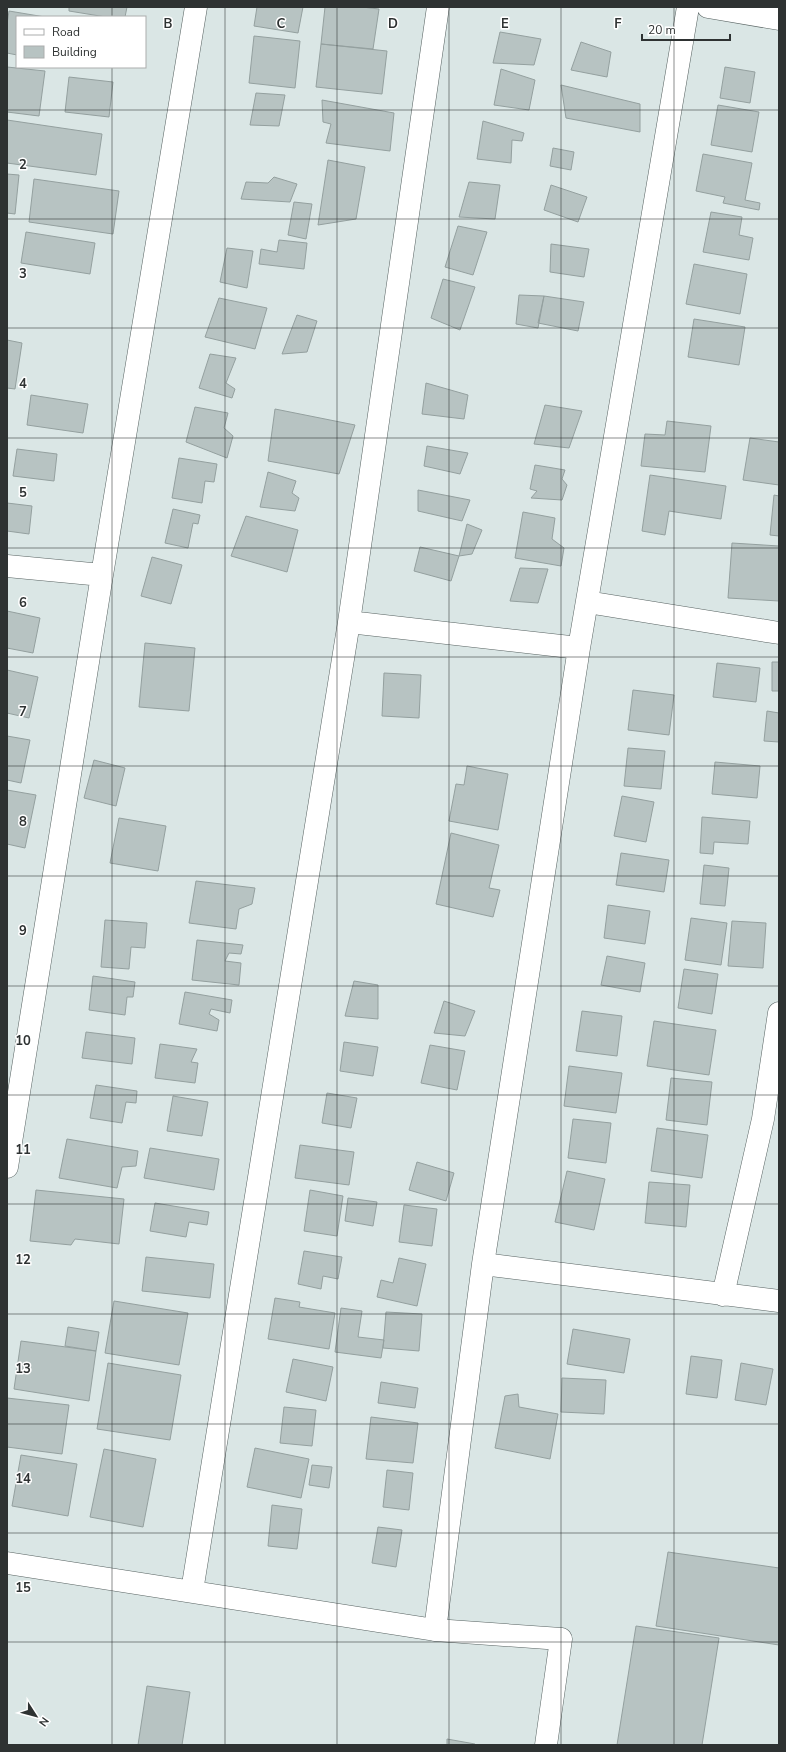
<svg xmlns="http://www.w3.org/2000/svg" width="786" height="1752" font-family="'Nunito Sans',sans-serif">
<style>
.building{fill:#b7c3c2;stroke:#94a09f}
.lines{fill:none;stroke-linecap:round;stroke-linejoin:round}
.minor-casing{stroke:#586362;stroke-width:23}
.minor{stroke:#fff;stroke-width:22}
.grid{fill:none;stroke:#2e3232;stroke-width:1;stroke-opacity:0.55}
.grid-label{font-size:13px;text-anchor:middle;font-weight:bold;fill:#2e3232;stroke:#fff;stroke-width:3;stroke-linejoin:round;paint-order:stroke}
</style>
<rect width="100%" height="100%" fill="#dae6e5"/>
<path class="building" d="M69 7H127L125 17H106L69 11Z
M257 7H303L298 33 254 26Z
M325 7H362L379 9 373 49 321 44Z
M9 11 45 17H17V55L7 53V24Z
M500 32 541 39 534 65 493 63Z
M254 36 300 41 295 88 249 83Z
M581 42 611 52 607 77 571 70Z
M321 44 387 51 382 94 316 87Z
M7 67 45 71 39 116 7 112Z
M725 67 755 72 750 103 720 98Z
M501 69 535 80 529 110 494 105Z
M69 77 113 82 109 117 65 112Z
M561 85 640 104V132L566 118Z
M256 93 285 95 279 126 250 125Z
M322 100 394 113 390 151 326 143 331 124 323 122Z
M718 105 759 112 752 152 711 145Z
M7 120 102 134 96 175 7 163Z
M483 121 524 133 522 141 512 140 511 163 477 159Z
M553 148 574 152 571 170 550 166Z
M703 154 752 163 745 200 760 203 759 210 723 203 725 197 696 191Z
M328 160 365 167 356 219 318 225Z
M7 174 19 175 15 214 7 213Z
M274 177 297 184 290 202 241 199 246 182 268 183Z
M34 179 119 191 113 234 29 222Z
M469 182 500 185 495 219 459 217Z
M551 185 587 197 578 222 544 210Z
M294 202 312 204 306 239 288 235Z
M711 212 742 217 739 235 753 238 749 260 703 252Z
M458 226 487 232 473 275 445 267Z
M26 232 95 243 90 274 21 263Z
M279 240 307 243 304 269 259 264 261 249 277 252Z
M551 244 589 249 584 277 550 272Z
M227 248 253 251 247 288 220 282Z
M694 264 747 274 740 314 686 304Z
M443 279 475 287 460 330 431 318Z
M519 295 544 296 538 328 516 324Z
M544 296 584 302 578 331 538 323Z
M219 298 267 308 255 349 205 337Z
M297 315 317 321 307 352 282 354Z
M694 319 745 327 739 365 688 357Z
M7 340 22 343 15 389 7 388Z
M210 354 236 358 226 383 235 389 232 398 199 388Z
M426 383 468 395 464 419 422 414Z
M31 395 88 404 83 433 27 425Z
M545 405 582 411 569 448 534 444Z
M195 407 228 413 224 428 233 436 227 458 186 442Z
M275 409 355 425 339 474 268 461Z
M667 421 711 426 705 472 641 466 645 434 665 435Z
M750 438 779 442V485L743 480Z
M427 446 468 453 460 474 424 466Z
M17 449 57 454 54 481 13 476Z
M179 458 217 464 214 482 205 481 202 503 172 498Z
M535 465 565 470 562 479 567 485 562 500 531 498 537 491 530 489Z
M268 472 296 481 292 493 299 498 295 511 260 507Z
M650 475 726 486 721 519 669 511 665 535 642 531Z
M418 490 470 500 462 521 418 511Z
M774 495 779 496V536L770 535Z
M7 503 32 506 29 534 7 531Z
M173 509 200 515 198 524 193 523 188 548 165 543Z
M523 512 555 518 552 539 564 548 561 566 515 558Z
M246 516 298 530 287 572 231 556Z
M467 524 482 530 472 554 459 556Z
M732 543 779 546V601L728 598Z
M420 547 459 556 451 581 414 571Z
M152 557 182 565 171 604 141 596Z
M520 568 548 569 538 603 510 601Z
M7 611 40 618 33 653 7 648Z
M145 643 195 648 189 711 139 707Z
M772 662H779V691H772Z
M717 663 760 668 756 702 713 697Z
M7 670 38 677 29 718 7 713Z
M384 673 421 675 419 718 382 716Z
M633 690 674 695 669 735 628 730Z
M767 711 779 713V742L764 741Z
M7 736 30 740 21 783 7 780Z
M628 748 665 751 661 789 624 786Z
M94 760 125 768 116 806 84 798Z
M715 762 760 766 757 798 712 794Z
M467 766 508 774 498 830 449 821 456 784 464 785Z
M7 790 36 795 25 848 7 844Z
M622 796 654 802 646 842 614 836Z
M702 817 750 821 748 844 714 842 713 854 700 853Z
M119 818 166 826 158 871 110 863Z
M451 833 499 845 489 888 500 890 493 917 436 904Z
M621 853 669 860 664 892 616 885Z
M704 865 729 868 725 906 700 904Z
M196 881 255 888 252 904 239 909 236 929 189 923Z
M608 905 650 911 645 944 604 938Z
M691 918 727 923 721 965 685 960Z
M105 920 147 923 145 948 131 947 129 969 101 967Z
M732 921 766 923 763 968 728 966Z
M197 940 243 945 241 954 229 953 225 961 241 963 239 985 192 980Z
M607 956 645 963 640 992 601 985Z
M684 969 718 974 712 1014 678 1008Z
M93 976 135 982 133 997H127L125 1015 89 1010Z
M354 981 378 985V1019L345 1016Z
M185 992 232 1000 230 1013 211 1009 209 1014 219 1020 217 1031 179 1024Z
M444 1001 475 1011 465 1036 434 1033Z
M582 1011 622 1016 617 1056 576 1051Z
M654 1021 716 1030 709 1075 647 1066Z
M86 1032 135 1038 132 1064 82 1058Z
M344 1042 378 1047 373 1076 340 1071Z
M160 1044 197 1049 191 1062 198 1063 195 1083 155 1078Z
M430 1045 465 1051 457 1090 421 1083Z
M569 1066 622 1073 616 1113 564 1106Z
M671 1078 712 1082 707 1125 666 1120Z
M96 1085 137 1091 136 1103 126 1102 122 1123 90 1118Z
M327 1093 357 1098 351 1128 322 1123Z
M173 1096 208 1102 202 1136 167 1131Z
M573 1119 611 1123 606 1163 568 1158Z
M657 1128 708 1135 702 1178 651 1171Z
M67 1139 138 1151 136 1166 122 1167 117 1188 59 1178Z
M300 1145 354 1152 349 1185 295 1178Z
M150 1148 219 1159 214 1190 144 1178Z
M417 1162 454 1173 446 1201 409 1190Z
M567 1171 605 1179 594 1230 555 1222Z
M649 1182 690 1185 686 1227 645 1223Z
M36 1190 124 1199 119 1244 75 1239 71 1245 30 1241Z
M310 1190 343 1196 337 1236 304 1231Z
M348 1198 377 1202 373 1226 345 1221Z
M155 1203 209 1212 207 1225 189 1222 186 1237 150 1231Z
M404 1205 437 1209 432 1246 399 1242Z
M304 1251 342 1257 338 1279 323 1276 321 1289 298 1284Z
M146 1257 214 1264 210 1298 142 1291Z
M399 1258 426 1264 417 1306 377 1297 381 1280 393 1283Z
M275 1298 300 1302 299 1307 335 1313 329 1349 268 1339Z
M114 1301 188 1313 179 1365 105 1353Z
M341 1308 362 1311 358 1337 384 1340 381 1358 335 1352Z
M386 1312 422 1314 419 1351 383 1348Z
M68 1327 99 1332 96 1351 65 1346Z
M573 1329 630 1339 624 1373 567 1364Z
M21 1341 96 1351 89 1401 14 1389Z
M691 1356 722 1360 717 1398 686 1394Z
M293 1359 333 1367 326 1401 286 1392Z
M108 1363 181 1375 170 1440 97 1429Z
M741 1363 773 1369 766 1405 735 1400Z
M562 1378 606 1380 604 1414 561 1412Z
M381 1382 418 1388 415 1408 378 1403Z
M518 1394 519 1407 558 1414 550 1459 495 1448 505 1396Z
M7 1398 69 1405 62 1454 7 1447Z
M284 1407 316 1410 312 1446 280 1443Z
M371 1417 418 1423 413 1463 366 1459Z
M255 1448 309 1459 301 1498 247 1487Z
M104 1449 156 1459 143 1527 90 1517Z
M21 1455 77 1464 68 1516 12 1506Z
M312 1465 332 1467 329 1488 309 1485Z
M387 1470 413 1473 409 1510 383 1507Z
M272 1505 302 1509 297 1549 268 1546Z
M378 1527 402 1530 396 1567 372 1563Z
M668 1552 779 1568V1645L656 1626Z
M636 1626 719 1638 702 1745H617Z
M147 1686 190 1692 182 1745H138Z
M447 1739 475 1744V1745H447Z"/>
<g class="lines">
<defs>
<path id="minor" d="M708 7 779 19
M7 566 102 575
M587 602 779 633
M349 622 579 648
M7 1167 102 575 196 7
M483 1264 779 1301
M723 1295 763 1119 779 1013
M7 1563 435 1630
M192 1591 349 622 438 7
M546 1745 561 1639 435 1630 483 1264 579 648 688 7"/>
</defs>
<use href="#minor" class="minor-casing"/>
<use href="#minor" class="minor"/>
</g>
<path class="grid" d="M112 7V17M225 7V1745M337 7V1745M449 7V1745M561 7V1745M674 7V1745M112 67V1745M7 110H779M7 219H779M7 328H779M7 438H779M7 548H779M7 657H779M7 766H779M7 876H779M7 986H779M7 1095H779M7 1204H779M7 1314H779M7 1424H779M7 1533H779M7 1642H779"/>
<g class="grid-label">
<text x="168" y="28">B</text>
<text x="281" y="28">C</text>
<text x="393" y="28">D</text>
<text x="505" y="28">E</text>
<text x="618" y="28">F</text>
<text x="23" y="169">2</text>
<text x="23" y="278">3</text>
<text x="23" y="388">4</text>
<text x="23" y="497">5</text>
<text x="23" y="607">6</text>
<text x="23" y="716">7</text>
<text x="23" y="826">8</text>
<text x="23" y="935">9</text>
<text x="23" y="1045">10</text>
<text x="23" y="1154">11</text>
<text x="23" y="1264">12</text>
<text x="23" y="1373">13</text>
<text x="23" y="1483">14</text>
<text x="23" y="1592">15</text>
</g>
<rect width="786" height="1752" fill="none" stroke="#2e3232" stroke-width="16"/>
<rect x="16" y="16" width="130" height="52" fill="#ffffff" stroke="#abadad"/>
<rect x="24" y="29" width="20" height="6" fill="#ffffff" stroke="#abadad"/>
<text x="52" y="36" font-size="12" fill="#2e3232">Road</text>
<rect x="24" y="46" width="20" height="12" fill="#b7c3c2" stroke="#abadad"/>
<text x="52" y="56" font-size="12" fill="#2e3232">Building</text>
<g transform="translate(36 1716) rotate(126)" stroke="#ffffff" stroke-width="3" paint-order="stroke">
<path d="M0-3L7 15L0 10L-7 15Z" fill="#2e3232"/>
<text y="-6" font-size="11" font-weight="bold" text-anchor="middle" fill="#2e3232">N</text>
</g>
<path d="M642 34v6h88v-6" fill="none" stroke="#2e3232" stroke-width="2"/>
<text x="648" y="34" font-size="12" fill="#2e3232" stroke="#ffffff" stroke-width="3" paint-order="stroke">20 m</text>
</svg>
